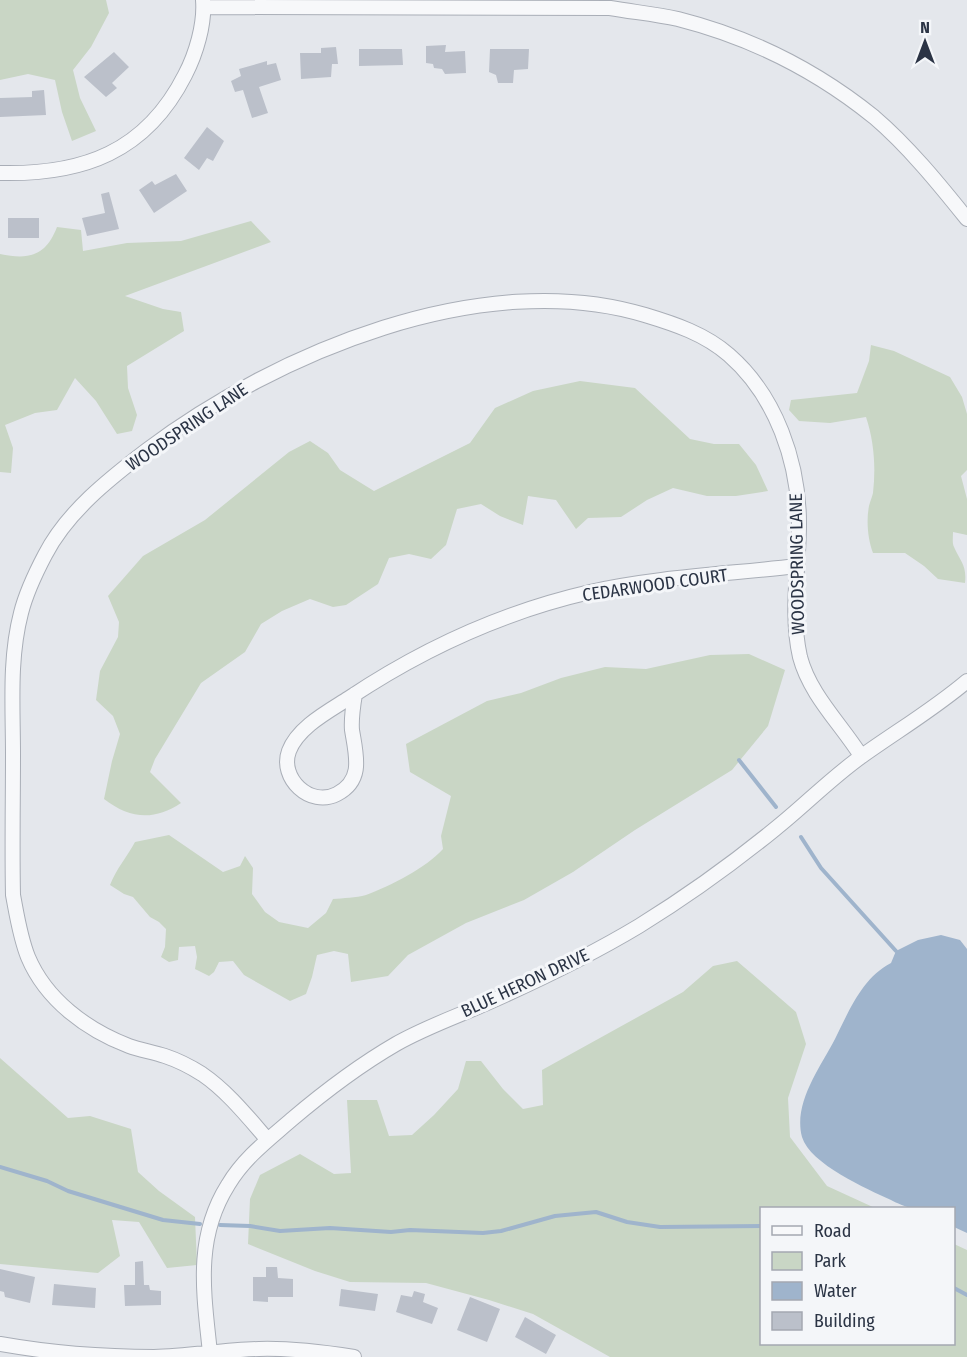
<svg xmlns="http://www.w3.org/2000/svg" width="967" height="1357" font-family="'Fira Sans Condensed',sans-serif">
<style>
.green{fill:#c9d6c5}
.water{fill:#9fb4cc}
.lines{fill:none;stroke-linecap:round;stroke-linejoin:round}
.stream{stroke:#9fb4cc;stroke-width:4}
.building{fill:#bbc0ca}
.street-casing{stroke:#a9aeb7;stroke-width:16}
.street{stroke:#f7f8fa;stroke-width:14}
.labels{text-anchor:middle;stroke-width:6;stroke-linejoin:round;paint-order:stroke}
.street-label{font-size:18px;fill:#2b3445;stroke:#f4f6f9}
</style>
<rect width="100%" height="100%" fill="#e4e7ec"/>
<path class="green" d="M0 0H106L109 13 91 47 73 70 80 98 96 131 72 141 62 112 55 80 28 74 0 80Z
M251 221 271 242 125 296 163 309 181 312 184 331 127 366 128 388 137 415 132 431 117 434 96 401 75 378 57 410 35 413 5 425 13 448 11 473 0 472V254C29 260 46 256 57 227L81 230 83 251 127 243 181 241Z
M871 345 894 351 950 377 962 397 967 414V470L961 476 967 499V535L953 532C953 537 952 543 954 547 960 561 967 565 965 583L938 579 924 566 905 553H873C868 540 866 521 869 506 870 502 872 497 873 493 876 467 874 441 866 417L830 423 799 421 789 410 791 400 857 393 869 361Z
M580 381 635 388 690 439 714 444H739L756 465 768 491 736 496H707L673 488 647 500 621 517 588 518 576 529 556 500 528 496 523 525 500 516 481 504 457 509 446 545 431 559 409 554 389 558 378 584 346 605 333 607 310 599 282 611 261 624 245 652 201 683 155 759 150 772 181 803C154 821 130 819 104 799L112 761 120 734 113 716 96 700 100 671 118 637 119 622 108 596 143 556 205 520 289 452 310 441 328 453 340 470 374 491 470 443 495 408 533 391Z
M749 654 785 670 768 726 732 770 635 830 573 872 524 900 466 923 408 955 388 976 351 982 348 954 334 951 317 955 312 977 306 994 290 1001 244 975 233 961 219 962 214 972 209 976 195 969 197 957 195 946 179 947 178 960 169 962 161 957 165 947 166 929 159 922 150 917 133 897 124 894 110 885C116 869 127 857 135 842L169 835 223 872 240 866 245 856 253 868 252 894 265 912 279 922 308 928 326 913 333 899C343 898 356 898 366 895 390 886 426 868 443 849L441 836 451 796 410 772 406 744 487 701 521 693 561 678 605 667 646 669 710 655Z
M737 961 796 1012 806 1044 788 1098 790 1137 827 1186 875 1208H762V1344H954V1244L967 1250V1357H610L533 1314 489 1300 426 1283 350 1282 315 1271 248 1244 250 1199 260 1175 300 1154 334 1174 351 1173 347 1100H377L389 1136 412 1135 434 1115 458 1089 466 1061H481L503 1089 523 1109 543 1105 542 1070 683 992 713 966Z
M0 1058 68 1118 90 1116 131 1129 138 1172 159 1191 195 1217 197 1265 167 1268 139 1222 112 1220 120 1256 98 1273 0 1264Z"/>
<path class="water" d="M941 935 960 940 967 949V1233L954 1227V1208C940 1208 925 1211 912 1208 905 1207 897 1203 891 1200 867 1189 810 1164 802 1137 793 1103 820 1068 835 1039 849 1011 862 978 891 963L896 951 918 940Z"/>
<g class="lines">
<path class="stream" d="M739 760 776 807
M801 837 821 868 896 951
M0 1167 47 1181 68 1191 163 1220 200 1224
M220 1225 250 1226 280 1231 330 1228 391 1232 410 1230 483 1233 501 1231 555 1216 596 1212 627 1222 660 1227 762 1226
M954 1288 967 1295"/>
</g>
<path class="building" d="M446 45 445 52 465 51 466 73 445 74 442 69 434 68 433 64 426 63V46Z
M336 47 338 64H332L331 77 301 79 300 53H321V48Z
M359 49H402L403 65 359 66Z
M490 49H529L528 69 514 70 513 83H498L496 75 489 72Z
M114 52 129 67 112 83 117 88 106 97 84 77Z
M267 61V65L276 63 281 80 259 87 268 113 252 118 243 90 235 92 231 81 241 76 239 69Z
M44 90 46 115 0 117V98L32 97V91Z
M207 127 224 141 213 161 207 158 199 170 184 158Z
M176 174 187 191 154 213 139 190 152 181 155 185Z
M109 192 119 229 87 236 82 218 105 213 101 194Z
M8 218H39V238H8Z
M143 1261 144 1285H149L150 1290 161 1291V1305L125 1306 124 1285H135V1262Z
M266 1267H277L278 1278 293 1279V1297H268V1302L253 1301V1277H266Z
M0 1269 35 1277 30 1303 5 1297 4 1292 0 1291Z
M54 1284 96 1288 95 1308 52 1305Z
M341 1289 378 1294 375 1311 339 1306Z
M414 1291 425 1294 423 1302 438 1308 432 1324 396 1312 401 1295 412 1297Z
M470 1297 500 1309 487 1342 457 1330Z
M525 1317 556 1335 546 1354 515 1337Z"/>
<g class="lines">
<defs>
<path id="street" d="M204 7 610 8C633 12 656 14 678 19 749 37 817 71 874 117 908 146 939 184 967 219
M0 173C83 175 146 152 185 75 196 54 205 24 203 0
M355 694C353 706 351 718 352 730 356 755 364 780 337 794 310 808 279 778 289 751 298 727 329 711 349 698 424 648 503 612 590 592 657 577 729 574 797 566
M267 1139C247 1116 227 1091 202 1074 191 1067 177 1060 165 1056 153 1052 140 1050 129 1046 87 1030 46 1000 28 957 20 937 17 916 13 895 12 848 13 801 13 754 13 707 9 659 21 613 26 593 35 574 45 555 67 512 109 479 147 450 276 353 483 266 645 315 675 324 705 334 729 355 776 396 799 462 799 524 799 568 790 613 800 657 810 695 841 724 861 756
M0 1344C51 1353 102 1357 154 1357 189 1356 224 1350 259 1349 291 1348 322 1352 354 1357
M210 1353C204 1294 194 1239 228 1185 244 1158 268 1140 291 1120 324 1092 358 1066 396 1044 424 1028 455 1017 485 1004 537 981 589 956 639 926 686 897 732 864 775 829 804 806 831 778 862 756 897 731 934 709 967 681"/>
</defs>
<use href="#street" class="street-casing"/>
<use href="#street" class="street"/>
</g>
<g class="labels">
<g class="street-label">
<text transform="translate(187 427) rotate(-34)" y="6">WOODSPRING LANE</text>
<text transform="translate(797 564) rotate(-91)" y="6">WOODSPRING LANE</text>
<text transform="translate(655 585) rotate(-8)" y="6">CEDARWOOD COURT</text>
<text transform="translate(525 983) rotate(-25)" y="6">BLUE HERON DRIVE</text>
</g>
</g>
<rect x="760" y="1207" width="195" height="138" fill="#f4f6f9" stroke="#a4a8b1" stroke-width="1.5"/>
<rect x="772" y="1226" width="30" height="9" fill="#f7f8fa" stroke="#a4a8b1" stroke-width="1.5"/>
<text x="814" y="1237" font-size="18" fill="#2b3445">Road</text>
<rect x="772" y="1252" width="30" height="18" fill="#c9d6c5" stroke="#a4a8b1" stroke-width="1.5"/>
<text x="814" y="1267" font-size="18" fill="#2b3445">Park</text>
<rect x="772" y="1282" width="30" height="18" fill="#9fb4cc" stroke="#a4a8b1" stroke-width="1.5"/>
<text x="814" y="1297" font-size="18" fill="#2b3445">Water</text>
<rect x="772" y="1312" width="30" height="18" fill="#bbc0ca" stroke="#a4a8b1" stroke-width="1.5"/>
<text x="814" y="1327" font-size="18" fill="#2b3445">Building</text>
<g transform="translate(925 42)" stroke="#f4f6f9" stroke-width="4.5" paint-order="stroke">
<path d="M0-4.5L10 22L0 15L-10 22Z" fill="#2b3445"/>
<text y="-9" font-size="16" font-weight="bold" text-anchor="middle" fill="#2b3445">N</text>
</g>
</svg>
